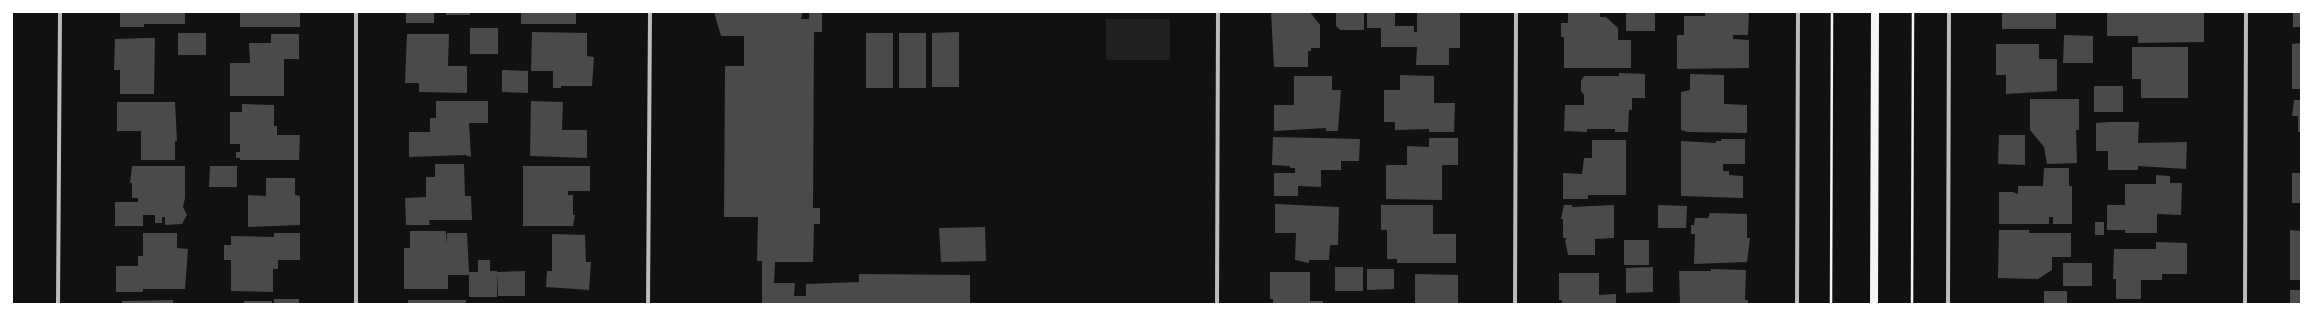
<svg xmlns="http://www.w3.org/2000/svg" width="2313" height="316" font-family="'Public Sans',sans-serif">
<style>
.green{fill:#202020}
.building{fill:#4a4a4a}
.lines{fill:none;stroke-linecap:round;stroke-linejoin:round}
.path{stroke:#f5f5f5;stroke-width:2.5}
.minor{stroke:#bcbcbc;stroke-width:4}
.secondary{stroke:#f5f5f5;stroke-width:8}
</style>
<rect width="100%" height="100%" fill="#111"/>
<path class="green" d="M1106 19H1170V60H1106Z"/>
<path class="building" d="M120 12H185V24H144V27H120Z
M240 12H300V27H240Z
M406 12H434V23H406Z
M446 12H470V15H446Z
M521 12H576V24H521Z
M714 12H803L801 19H809V12H822V32H814L813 208H820V224H814L813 262H775L774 283H795L794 296H806V284L859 282V274L970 275V304H762V261H757L758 217H724L725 66H744V36H721Z
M1271 12H1310L1320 25V48H1311V51H1308V67H1274Z
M1336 12H1364V30H1340L1336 26Z
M1367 12H1395V26H1414V32H1417V12H1460V48H1449V65H1416L1417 47H1381V28H1367Z
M1568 12H1600V17H1606L1618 28V40H1631V68H1564V37H1561V23H1568Z
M1626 12H1655V31H1626Z
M1705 12H1749L1748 35H1733V39L1749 40V68L1677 69V35H1684V16H1705Z
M2002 12H2056V29H2002Z
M2107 12H2204V42L2138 43V36H2107Z
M2293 12H2301V27H2293Z
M470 28H498V54H470Z
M532 32 587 33V56L594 57 592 86H561V88H553V71H531Z
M959 32V87H932V33Z
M178 33H206V55H178Z
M866 33H893V88H866Z
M899 33H926V88H899Z
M271 34H299V59H284V96H230V63H250L249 43H271Z
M407 34H449L448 66H467V93L419 92V83H405Z
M2064 35 2093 36V63H2063Z
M147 38H155L154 94H120V70H114L115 39Z
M2301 43V89H2292V44Z
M1996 44H2039V59H2057V91L2006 94V75H1996Z
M2132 47H2188V98H2141V79H2132Z
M502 70 528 71V93L502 92Z
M1619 73 1645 74V98H1632V110H1629L1628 132H1615V129H1587V132L1564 131 1565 105H1584V95L1581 91V81L1584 76H1619Z
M1690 74 1724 75V104L1747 105V133L1688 132 1681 130V92L1690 90Z
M1400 75 1434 76V103H1455L1454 132H1429V129L1395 130V122H1384V90H1400Z
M1294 76H1332V90H1341L1338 131H1326V128L1274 131V105H1294Z
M2094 86H2123V112H2094Z
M2030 99H2079V130H2076L2077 163 2047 164 2044 147 2030 130Z
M2294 100H2301V132H2298V116H2292Z
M436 101H488V123H469L471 157 465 155 409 157V132H430V118H436Z
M531 101 563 102 562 130H587V158L530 156Z
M117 102H175L177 141H175V160H141V131H117Z
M242 104 274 105V126H277V135H300L299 160H240V158H236V152H240V144H230V112H242Z
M2109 122H2139L2138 143 2187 142 2186 169 2138 166V170H2108V151H2096V123Z
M1999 135H2025V165L1998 164Z
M1273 137 1360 139 1359 161H1341V170H1321V187L1298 186V196H1274V173H1295V168H1290V166L1272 165Z
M1429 138H1458V165H1442V200L1386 199V165H1407V146L1429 147Z
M1721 139H1745V164H1723V171H1729V175L1743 176V198L1681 196V141L1716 143V141H1721Z
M1592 140H1626V195H1588V199H1563V173L1582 174 1584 158H1592Z
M435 164H464L465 196H471L472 220H429L430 225H406L405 198 426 197V177H435Z
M132 166H185V198L183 207 187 215 182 224 165 225V217H162V223H155V215H143V226H115V202H138V198H132V183H130Z
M210 166H237V187H209Z
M523 166H590V191H568V195H573V215H575L573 226H523Z
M2044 168H2069V186H2072V224H2053V217H2049V224H1999V192H2013L2018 194V186H2043Z
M2292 173H2301V203H2292Z
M2156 175 2170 176V183H2182L2181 215 2157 214V233H2125V230H2107V205H2125V184H2156Z
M266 178H295V195L300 196V225L248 227V195L266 196Z
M1275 204 1339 207 1338 245H1330L1329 260H1309V263L1295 260 1296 233H1275Z
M1381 205H1433V234H1456V263H1397V259H1387V230H1381Z
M1564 205H1572V207L1614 205V238L1595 239V255H1568L1565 240 1567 238H1563V219H1561Z
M1658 205 1687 206 1686 228H1658Z
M1710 213 1747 214V238H1750L1747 262 1694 264 1695 234H1691V225H1694L1695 218H1708Z
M2095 222H2104V235H2095Z
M985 227 986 261 941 262 939 228Z
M1999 230H2029V233H2071V257H2052V270L2038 279 1998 278Z
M2290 230 2301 231V280H2290Z
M410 231H446V245L447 233H467L469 272H478V260H490V271H497V297H469V275H448V289H404V248H410Z
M143 233H177V248L188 249 185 289H143V292H116V266H138V256H143Z
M274 233H300V260H278V269H273V292L231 291V260H224V245H231V236L274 237Z
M552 234 585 235 586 262H591L589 290 546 287 547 271H552Z
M1624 240H1649V265H1624Z
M2156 242 2187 243V274H2162V280H2141V299H2116V279H2113L2114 249H2156Z
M2063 263H2092V286H2063Z
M1335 267H1363V291H1335Z
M1653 267V292L1626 293V268Z
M1367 269H1394V289L1367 290Z
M1711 269 1746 270 1745 300H1748V304H1680L1679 271H1711Z
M525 271V296H498L497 272Z
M1270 272H1310V301H1323V304H1273V299H1270Z
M1559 273H1599V295L1616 294V304H1562V300H1559Z
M1415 274 1458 275V304H1415Z
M2290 290H2301V304H2290Z
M2044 291H2067V304H2044Z
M274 299H299V304H274Z
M173 300V304H122V301Z
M408 300H466V304H408Z
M244 301H272V304H244Z"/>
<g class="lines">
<path class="path" d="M1831 304 1832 12
M1912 304 1913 12"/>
<path class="minor" d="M58 304 60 12
M356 304V12
M648 304 650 12
M1217 304 1218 12
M1515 304 1516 12
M1797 304 1798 12
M1948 304 1949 12
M2245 304 2246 12"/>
<path class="secondary" d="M1874 304 1875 12"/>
</g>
<rect width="2313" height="316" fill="none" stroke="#ffffff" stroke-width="26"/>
</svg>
